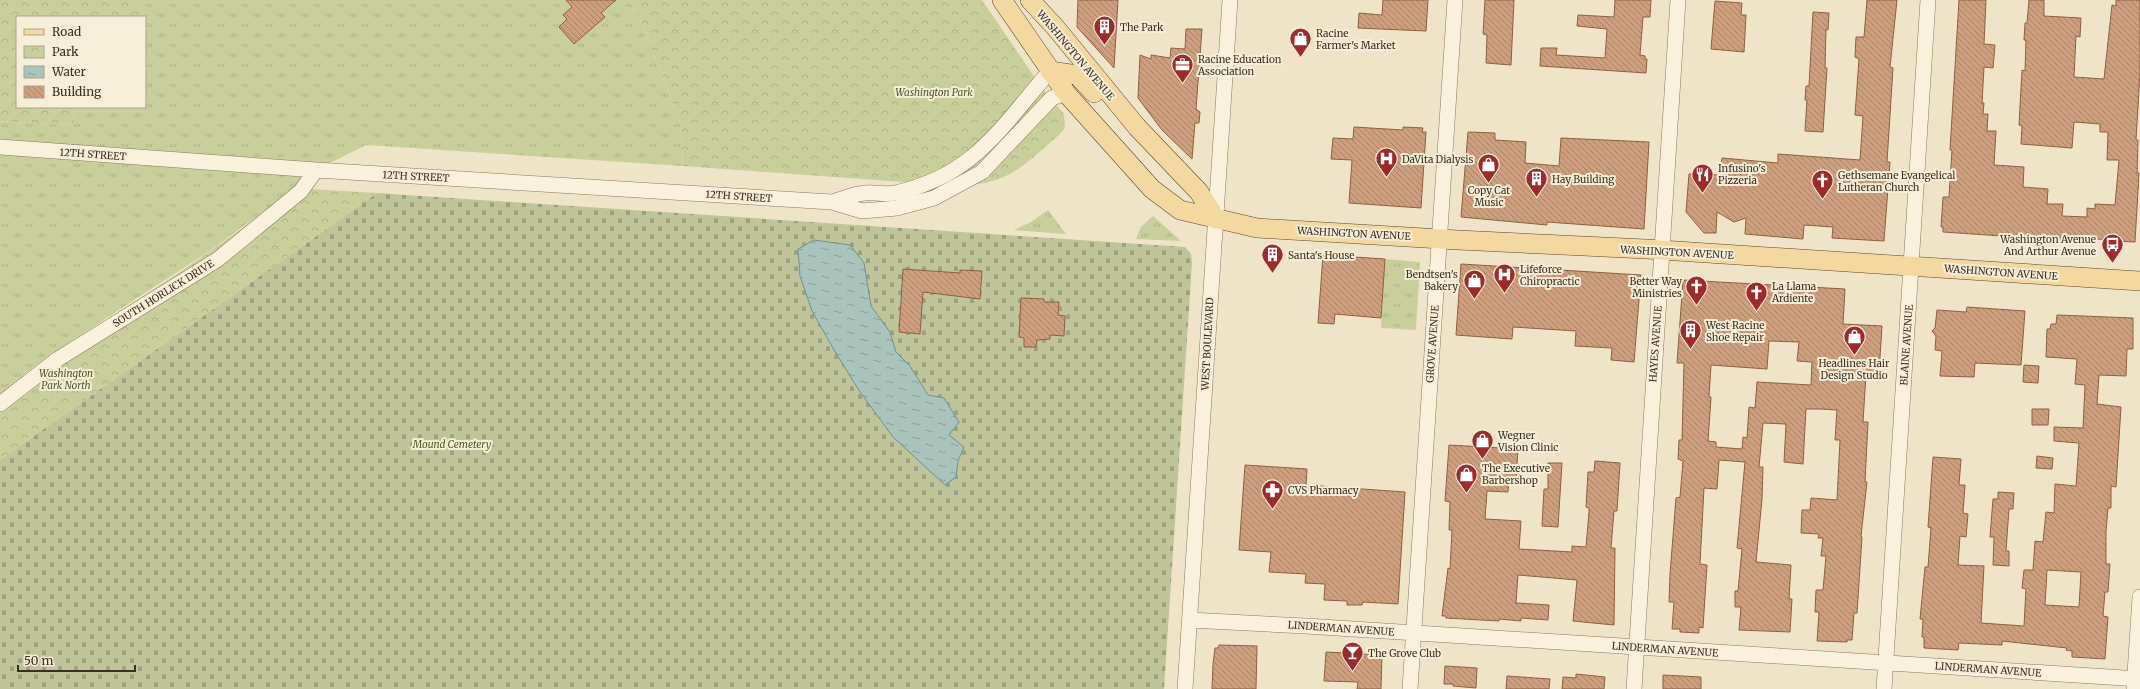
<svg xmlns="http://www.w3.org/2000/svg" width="2140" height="689" font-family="Merriweather,serif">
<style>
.grass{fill:url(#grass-tufts)}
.cemetery{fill:url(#cemetery-stones)}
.park{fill:url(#park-crowns)}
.water{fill:url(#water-ripples);stroke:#6f938a}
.building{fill:url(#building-back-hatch);stroke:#8d5f41;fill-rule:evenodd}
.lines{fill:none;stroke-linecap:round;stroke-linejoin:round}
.minor-casing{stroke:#8d765c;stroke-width:16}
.major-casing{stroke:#5b4430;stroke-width:20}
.minor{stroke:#faf1dc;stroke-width:15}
.major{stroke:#f3d9a0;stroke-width:19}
.labels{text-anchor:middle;stroke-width:4;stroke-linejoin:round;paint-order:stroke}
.poi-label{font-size:10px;fill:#3d2e20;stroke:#f7eed8;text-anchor:start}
.street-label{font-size:10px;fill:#3d2e20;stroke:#f7eed8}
.park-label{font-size:10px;font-style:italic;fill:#4d5a26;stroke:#f7eed8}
</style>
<defs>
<pattern id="grass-tufts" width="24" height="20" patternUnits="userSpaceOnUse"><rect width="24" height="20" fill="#c9cf9b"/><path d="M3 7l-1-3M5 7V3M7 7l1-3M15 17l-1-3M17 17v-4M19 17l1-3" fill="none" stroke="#aeb285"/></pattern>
<pattern id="cemetery-stones" width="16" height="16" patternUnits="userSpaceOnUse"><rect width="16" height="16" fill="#bfc49a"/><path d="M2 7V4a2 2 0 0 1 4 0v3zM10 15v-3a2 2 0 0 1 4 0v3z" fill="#9ca07d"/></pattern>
<pattern id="park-crowns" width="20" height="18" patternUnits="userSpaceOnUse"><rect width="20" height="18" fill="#c9cf9b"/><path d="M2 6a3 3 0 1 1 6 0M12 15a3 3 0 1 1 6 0" fill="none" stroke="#aeb285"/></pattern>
<pattern id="water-ripples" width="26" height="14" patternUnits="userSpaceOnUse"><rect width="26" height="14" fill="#a9c4bc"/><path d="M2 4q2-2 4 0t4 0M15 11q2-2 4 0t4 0" fill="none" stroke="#8ba098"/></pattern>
<pattern id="building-back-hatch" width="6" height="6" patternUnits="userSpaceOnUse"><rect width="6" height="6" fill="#cf9f7d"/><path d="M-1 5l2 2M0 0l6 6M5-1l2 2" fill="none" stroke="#a98266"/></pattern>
</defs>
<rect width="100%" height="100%" fill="#f0e4c8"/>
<path class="grass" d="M142 0H629L639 16 681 124 683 166 366 145 316 170 275 203 211 250 53 353 0 392V121L73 125 74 107H145V17H143Z
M1048 210 1066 234 1014 230 1031 222Z
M1153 216 1181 241 1136 239 1141 227Z
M1385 259 1420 262 1416 330 1381 328Z"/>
<path class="cemetery" d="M377 193 1185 247 1191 254 1192 263 1164 689H0V460Z"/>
<path class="park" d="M0 0H142L143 17H17V107H74L73 125 0 121Z
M629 0H982L1042 88 1064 114 1065 127 1060 134C1022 166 1011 184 958 186L683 166 681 124 639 16Z
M294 188 377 193 0 460V392C96 323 204 263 294 188Z"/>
<path class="water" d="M814 240 850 245 864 263 871 306 890 332 896 352 910 366 928 395 944 398 959 422 949 435 964 447 958 461 956 477 945 485 893 437 860 392 834 350 812 311 800 276 798 249Z"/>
<path class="building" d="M566 0H616L601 13 605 17 574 44 559 27 567 19 563 15 572 7Z
M1078 0H1118L1114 68 1077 27Z
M1383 0H1428L1426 31 1358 28 1359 13 1382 15Z
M1485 0H1514L1511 65 1486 63 1487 35 1483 34Z
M1615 0H1651L1650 17H1643L1640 55 1645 56V59H1647L1646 73 1540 66 1541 48H1557L1556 55 1605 58 1607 29 1577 26 1578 15 1614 17Z
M1867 0H1897L1890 67 1893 68 1887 162H1890L1884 241 1832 238 1833 227 1804 225 1803 239 1745 234 1746 218 1734 222 1717 212 1716 233H1704L1686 212 1689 174 1720 175 1722 158 1778 163V154L1860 160 1863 116 1855 115 1859 59 1855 57 1856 37H1864Z
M1959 0H1986L1984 44 1995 45 1993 68 1984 67 1982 103H1984L1983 114H1988L1987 131H1996L1994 165 2024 167 2023 187 2048 189 2047 204H2063L2062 216 2087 217V208L2095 209V204L2115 205 2119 160H2107L2108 132H2100V124L2074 122 2072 148 2021 144 2022 126 2019 125 2022 70 2025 71 2026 40H2024L2025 23H2027L2029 0H2044V16L2081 18 2080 37 2076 36 2074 77 2104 79 2112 5 2116 6V0H2140V73L2136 140H2138L2137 173H2139L2135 242 2115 241V240L2061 237V240L1943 232V227H1941L1943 197H1949L1952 150H1950Z
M1715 1 1742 3 1741 15H1746L1744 52 1711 49Z
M1813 12 1829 13 1828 30 1826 29 1825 68H1827L1823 132 1805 131 1807 100H1805L1806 86H1809Z
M1186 29H1202L1196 109 1200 112 1199 123H1195L1192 159 1162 130 1138 98 1140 55 1151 59V55L1170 58 1171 48 1185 49Z
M1354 127 1403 130V127L1423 128 1422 132H1426L1421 208 1349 203 1352 160 1331 159 1333 138 1353 139Z
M1468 132 1495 133V140L1526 142 1525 163 1559 166 1561 138 1649 142 1644 229 1547 222V225L1461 217Z
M1323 255 1385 259 1381 318 1335 314 1334 324 1318 323Z
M1461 264 1641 275 1634 362 1611 360 1612 348 1575 346 1576 331 1513 327 1512 339 1456 335Z
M903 269 960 273V270L982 271 980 299 923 292 920 334 899 332Z
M1683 280 1845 289 1843 324 1882 326 1879 373 1866 374 1863 422H1868L1865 482H1867L1861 536 1862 537 1857 613H1854L1852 640H1847V642L1817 641 1819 612H1815L1816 590H1823L1826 556H1821L1823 538H1818L1819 534 1801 533 1802 510H1810L1811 498 1837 500 1840 440H1835L1837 410 1821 409H1806L1803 464 1784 462 1786 424 1763 423 1759 467H1763L1762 499 1756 562 1791 565 1789 599H1792L1790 632 1739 630 1741 607H1735V591H1738L1742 549 1737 548 1745 462 1719 460 1717 489 1704 488 1700 564 1707 565 1703 628 1699 627V633L1680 632V629H1672L1674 602H1669L1670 574 1676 498 1680 497 1683 461 1678 459 1679 440H1682L1684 363H1677ZM1769 341 1799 342 1797 361 1812 362 1811 385 1757 382 1755 408 1749 407 1747 438 1743 437 1742 449 1716 447V442L1708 441 1711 397H1709L1711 365 1767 369Z
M1021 298 1044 299V302H1059L1058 315 1065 316 1064 336 1050 335V339L1037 340 1036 347H1024V338L1019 337Z
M1967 307 2025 311 2021 365 1975 363 1974 377 1940 376 1942 351 1935 350 1936 336 1932 331 1935 328 1937 310 1966 312Z
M2057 315 2133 318V349H2127L2126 376 2099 375 2097 404 2121 407 2116 487 2111 486V508H2108L2106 532V564H2110L2108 592H2105L2103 616 2108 617 2105 659 2072 657V651L2066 650 2067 648 2002 641V645L1959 643 1958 650 1924 648V637H1922L1923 619H1920L1925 567H1928L1931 528 1928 527 1933 457 1961 459 1959 485H1965L1963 513 1968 514 1966 537 1960 536 1958 565 1984 566 1981 623 2024 626 2026 589 2022 588 2024 570H2033L2035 541 2043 542 2046 512 2054 513 2055 484 2076 486 2079 443 2054 441V427L2083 428 2085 385 2075 384 2077 359 2046 357 2047 329H2050L2051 324H2056ZM2047 570 2081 572 2079 607 2045 605Z
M2024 365 2039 366 2038 383 2023 382Z
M2032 409H2049L2048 425H2032Z
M1449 445 1518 449 1516 478H1509L1508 492 1487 491 1485 519 1521 521 1519 549 1572 552V546L1586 547 1589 512V508L1586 507 1588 472H1594L1595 461 1620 463 1617 511H1614L1611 548H1615L1614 625 1573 621 1577 580 1518 575 1516 603 1549 605 1548 620 1521 618V621L1499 619V621L1446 618V616H1442L1448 568 1450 569 1452 530H1449L1450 502 1445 501Z
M2037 456 2053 458 2052 469 2036 468Z
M1548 463H1562L1558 527 1542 526 1544 489H1548Z
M1245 465 1307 469 1306 485 1405 492 1398 604 1363 602 1362 605H1347V601L1324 600 1325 584 1305 583 1306 574 1269 572 1271 552 1239 550Z
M1998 492 2014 493 2013 509H2009L2006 551H2009V566L1993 565 1994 537H1990L1993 499H1998Z
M1219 645 1257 646 1256 689H1212L1213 664 1215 648H1218Z
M1326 652 1382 655 1381 689H1357L1358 682 1324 681Z
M1445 666 1477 668 1476 688 1453 686V684H1444Z
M1576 674 1605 677 1604 689H1562L1563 677 1576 678Z
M1663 675 1701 677V689H1663Z
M1507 676 1550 679 1549 689H1506Z"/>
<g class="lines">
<defs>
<path id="minor" d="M0 147 316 170 832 202 862 211 897 208 934 198 982 172 1052 98 1066 93
M832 202C843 199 854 194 865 193 875 192 886 195 895 193 974 176 1001 127 1050 71
M0 404 58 359 217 260 301 191 316 170
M1189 620 1306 626 2140 679
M1185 689 1230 0
M1410 689 1455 0
M1634 689 1678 0
M1884 689 1928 0
M2134 689 2140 597"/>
<path id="major" d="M1002 0 1066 93 1152 189 1180 210 1257 228 1458 240 1646 249 2140 281
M1030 0 1055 27 1137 127 1199 192 1216 219
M1050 71 1077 75 1094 93"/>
</defs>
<use href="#minor" class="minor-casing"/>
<use href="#major" class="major-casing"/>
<use href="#minor" class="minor"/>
<use href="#major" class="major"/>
</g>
<defs>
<symbol id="building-pin" viewBox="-11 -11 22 30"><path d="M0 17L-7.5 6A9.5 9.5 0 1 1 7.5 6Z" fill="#9e2a2b" stroke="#f7eed8"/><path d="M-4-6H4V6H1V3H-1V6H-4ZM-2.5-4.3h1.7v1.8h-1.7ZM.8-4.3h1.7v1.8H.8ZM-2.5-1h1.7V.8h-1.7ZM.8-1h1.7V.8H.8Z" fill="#fff"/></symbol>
<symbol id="shop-pin" viewBox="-11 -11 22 30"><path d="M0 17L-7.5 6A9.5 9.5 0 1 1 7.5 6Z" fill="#9e2a2b" stroke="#f7eed8"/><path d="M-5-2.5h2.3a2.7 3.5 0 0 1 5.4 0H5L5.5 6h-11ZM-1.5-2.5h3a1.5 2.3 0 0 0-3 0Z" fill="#fff"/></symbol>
<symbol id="office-pin" viewBox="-11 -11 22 30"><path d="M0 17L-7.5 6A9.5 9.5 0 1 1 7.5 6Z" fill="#9e2a2b" stroke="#f7eed8"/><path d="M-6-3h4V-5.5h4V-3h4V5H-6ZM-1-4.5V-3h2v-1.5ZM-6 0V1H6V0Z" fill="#fff"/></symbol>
<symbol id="hospital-pin" viewBox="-11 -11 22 30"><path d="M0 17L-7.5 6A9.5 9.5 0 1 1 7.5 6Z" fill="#9e2a2b" stroke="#f7eed8"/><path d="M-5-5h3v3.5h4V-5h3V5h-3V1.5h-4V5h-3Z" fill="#fff"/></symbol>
<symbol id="restaurant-pin" viewBox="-11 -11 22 30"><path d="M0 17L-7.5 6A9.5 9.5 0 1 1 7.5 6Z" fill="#9e2a2b" stroke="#f7eed8"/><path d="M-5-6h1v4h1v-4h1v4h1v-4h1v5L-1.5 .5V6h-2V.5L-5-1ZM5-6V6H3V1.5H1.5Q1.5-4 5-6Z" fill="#fff"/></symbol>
<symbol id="church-pin" viewBox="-11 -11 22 30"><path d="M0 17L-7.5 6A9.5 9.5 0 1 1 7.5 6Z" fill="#9e2a2b" stroke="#f7eed8"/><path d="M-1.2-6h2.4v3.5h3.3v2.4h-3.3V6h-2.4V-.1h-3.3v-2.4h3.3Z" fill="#fff"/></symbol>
<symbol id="bus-pin" viewBox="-11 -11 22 30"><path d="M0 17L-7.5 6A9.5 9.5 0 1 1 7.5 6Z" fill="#9e2a2b" stroke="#f7eed8"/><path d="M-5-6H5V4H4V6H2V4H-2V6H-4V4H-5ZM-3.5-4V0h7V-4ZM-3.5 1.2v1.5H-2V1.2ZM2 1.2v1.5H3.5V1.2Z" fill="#fff"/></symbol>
<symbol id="pharmacy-pin" viewBox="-11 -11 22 30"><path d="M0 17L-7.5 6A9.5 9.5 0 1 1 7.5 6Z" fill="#9e2a2b" stroke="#f7eed8"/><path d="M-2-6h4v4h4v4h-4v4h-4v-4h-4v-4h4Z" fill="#fff"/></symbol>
<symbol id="bar-pin" viewBox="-11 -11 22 30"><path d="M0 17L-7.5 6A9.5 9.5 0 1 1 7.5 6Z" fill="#9e2a2b" stroke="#f7eed8"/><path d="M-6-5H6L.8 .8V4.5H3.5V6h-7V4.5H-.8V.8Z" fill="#fff"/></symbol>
</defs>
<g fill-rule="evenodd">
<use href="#building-pin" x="1092" y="14" width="25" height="34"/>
<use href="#shop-pin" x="1288" y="26" width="25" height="34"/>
<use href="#office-pin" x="1170" y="52" width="25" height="34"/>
<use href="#hospital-pin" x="1374" y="146" width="25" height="34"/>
<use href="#shop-pin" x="1476" y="152" width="25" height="34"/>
<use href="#restaurant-pin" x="1690" y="162" width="25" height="34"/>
<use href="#building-pin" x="1524" y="166" width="25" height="34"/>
<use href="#church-pin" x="1810" y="168" width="25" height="34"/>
<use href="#bus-pin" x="2100" y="232" width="25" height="34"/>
<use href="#building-pin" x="1260" y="242" width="25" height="34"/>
<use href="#hospital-pin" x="1492" y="262" width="25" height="34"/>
<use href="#shop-pin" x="1462" y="268" width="25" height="34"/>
<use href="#church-pin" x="1684" y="274" width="25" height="34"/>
<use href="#church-pin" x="1744" y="280" width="25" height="34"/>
<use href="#building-pin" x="1678" y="318" width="25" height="34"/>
<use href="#shop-pin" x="1842" y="324" width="25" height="34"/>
<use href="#shop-pin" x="1470" y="428" width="25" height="34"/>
<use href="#shop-pin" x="1454" y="462" width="25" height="34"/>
<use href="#pharmacy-pin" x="1260" y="478" width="25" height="34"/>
<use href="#bar-pin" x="1340" y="640" width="25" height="34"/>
</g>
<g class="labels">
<g class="poi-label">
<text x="1120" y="31">The Park</text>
<text x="1316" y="37">Racine<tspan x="1316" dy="12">Farmer's Market</tspan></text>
<text x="1198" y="63">Racine Education<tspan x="1198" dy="12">Association</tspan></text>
<text x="1402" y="163">DaVita Dialysis</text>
<text x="1718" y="172">Infusino's<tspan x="1718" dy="12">Pizzeria</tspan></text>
<text x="1838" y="179">Gethsemane Evangelical<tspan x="1838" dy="12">Lutheran Church</tspan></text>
<text x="1552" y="183">Hay Building</text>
<text x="1489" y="194" text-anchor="middle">Copy Cat<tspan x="1489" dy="12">Music</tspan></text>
<text x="2096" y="243" text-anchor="end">Washington Avenue<tspan x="2096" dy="12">And Arthur Avenue</tspan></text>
<text x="1288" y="259">Santa's House</text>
<text x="1520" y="273">Lifeforce<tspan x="1520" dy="12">Chiropractic</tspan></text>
<text x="1458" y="278" text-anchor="end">Bendtsen's<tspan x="1458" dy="12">Bakery</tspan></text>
<text x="1682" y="285" text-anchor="end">Better Way<tspan x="1682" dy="12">Ministries</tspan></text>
<text x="1772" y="290">La Llama<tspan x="1772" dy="12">Ardiente</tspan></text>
<text x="1706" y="329">West Racine<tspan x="1706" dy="12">Shoe Repair</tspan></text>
<text x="1854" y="367" text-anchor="middle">Headlines Hair<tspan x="1854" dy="12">Design Studio</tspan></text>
<text x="1498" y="439">Wegner<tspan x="1498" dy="12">Vision Clinic</tspan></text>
<text x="1482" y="472">The Executive<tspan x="1482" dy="12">Barbershop</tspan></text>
<text x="1288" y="494">CVS Pharmacy</text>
<text x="1368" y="657">The Grove Club</text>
</g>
<g class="street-label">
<text transform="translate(1076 55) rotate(50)" y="4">WASHINGTON AVENUE</text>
<text transform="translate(93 154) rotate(4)" y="4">12TH STREET</text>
<text transform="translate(416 176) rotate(3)" y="4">12TH STREET</text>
<text transform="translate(739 196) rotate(4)" y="4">12TH STREET</text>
<text transform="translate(1354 233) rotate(3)" y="4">WASHINGTON AVENUE</text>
<text transform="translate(1677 252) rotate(3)" y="4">WASHINGTON AVENUE</text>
<text transform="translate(2001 272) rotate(4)" y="4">WASHINGTON AVENUE</text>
<text transform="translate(163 293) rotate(-32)" y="4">SOUTH HORLICK DRIVE</text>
<text transform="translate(1207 344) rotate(-87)" y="4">WEST BOULEVARD</text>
<text transform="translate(1432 344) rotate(-86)" y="4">GROVE AVENUE</text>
<text transform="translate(1655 344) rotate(-86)" y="4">HAYES AVENUE</text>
<text transform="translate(1906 345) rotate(-86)" y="4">BLAINE AVENUE</text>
<text transform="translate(1341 628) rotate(4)" y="4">LINDERMAN AVENUE</text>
<text transform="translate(1665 649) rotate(4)" y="4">LINDERMAN AVENUE</text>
<text transform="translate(1988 669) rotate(4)" y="4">LINDERMAN AVENUE</text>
</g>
<g class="park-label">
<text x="934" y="96">Washington Park</text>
<text x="66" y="377">Washington<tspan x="66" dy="12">Park North</tspan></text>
<text x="452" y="448">Mound Cemetery</text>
</g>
</g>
<rect x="16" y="16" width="130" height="92" fill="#f7eed8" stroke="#ada18e"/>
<rect x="24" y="29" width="20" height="6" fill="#f3d9a0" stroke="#ada18e"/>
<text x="52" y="36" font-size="12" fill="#3d2e20">Road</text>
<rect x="24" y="46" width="20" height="12" fill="url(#park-crowns)" stroke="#ada18e"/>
<text x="52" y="56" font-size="12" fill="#3d2e20">Park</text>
<rect x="24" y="66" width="20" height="12" fill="url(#water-ripples)" stroke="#ada18e"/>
<text x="52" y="76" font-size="12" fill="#3d2e20">Water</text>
<rect x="24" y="86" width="20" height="12" fill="url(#building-back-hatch)" stroke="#ada18e"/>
<text x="52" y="96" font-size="12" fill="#3d2e20">Building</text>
<path d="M18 665v6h117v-6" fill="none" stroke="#3d2e20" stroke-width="2"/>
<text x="24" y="665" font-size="12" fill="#3d2e20" stroke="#f7eed8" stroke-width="3" paint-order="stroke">50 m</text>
</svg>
